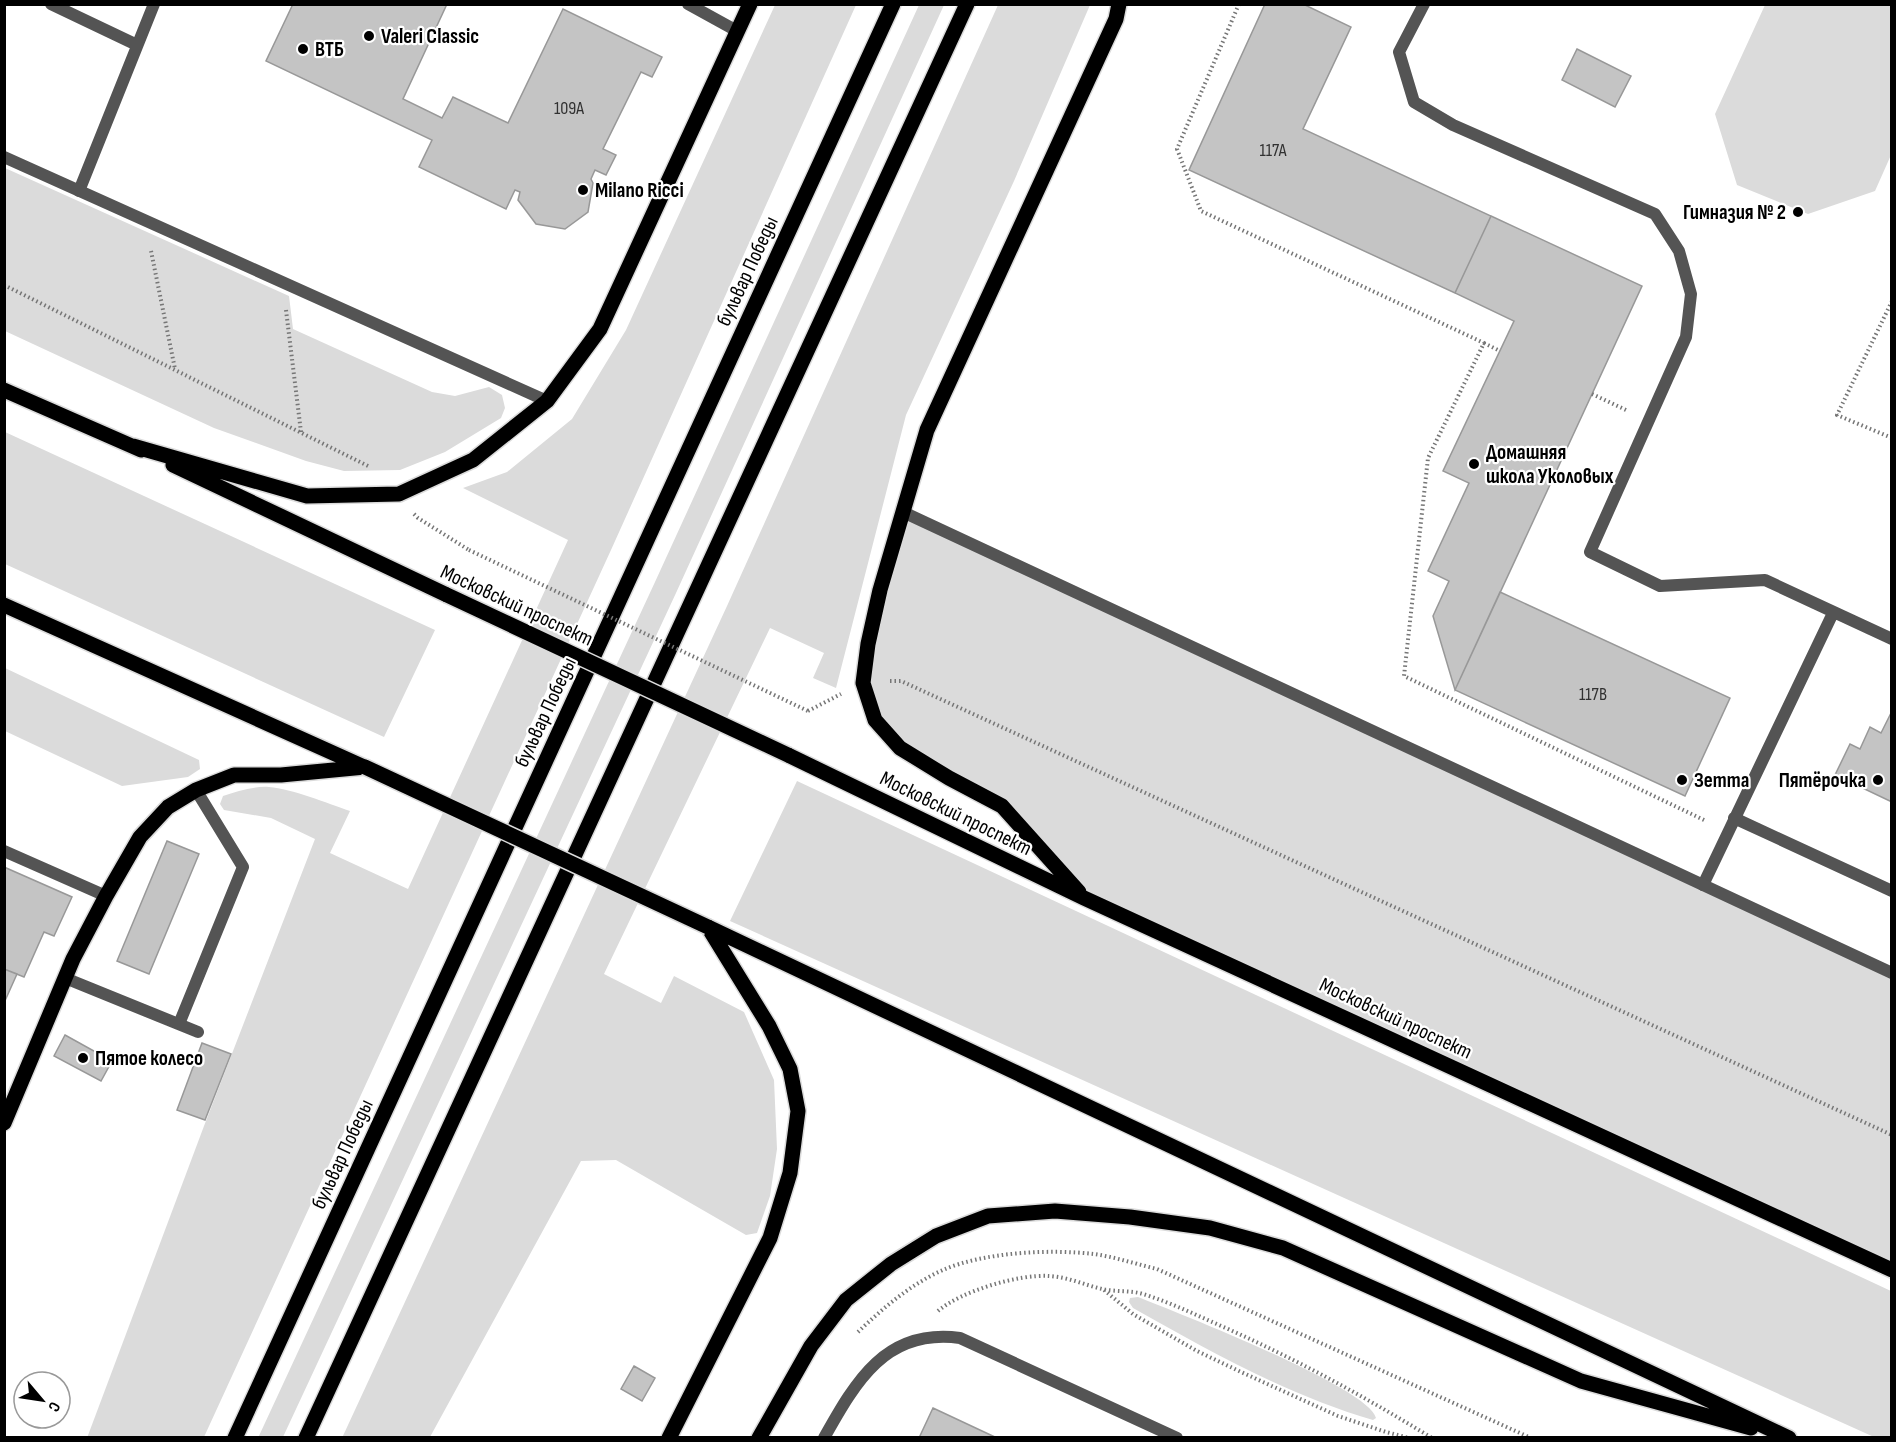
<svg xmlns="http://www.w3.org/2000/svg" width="1896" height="1442" font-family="'Sofia Sans Condensed',sans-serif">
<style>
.green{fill:#dbdbdb}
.building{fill:#c4c4c4;stroke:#989898;stroke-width:1.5}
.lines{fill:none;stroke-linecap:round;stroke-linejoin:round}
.primary-casing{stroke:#dbdbdb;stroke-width:18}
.path{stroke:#767676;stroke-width:4;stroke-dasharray:1.5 3;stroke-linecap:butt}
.lane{stroke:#545454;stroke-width:12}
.street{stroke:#545454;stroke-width:12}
.primary{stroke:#000;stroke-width:15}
.primary-bridge-casing{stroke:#dbdbdb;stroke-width:18;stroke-linecap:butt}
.path-bridge{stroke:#767676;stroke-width:4;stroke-dasharray:1.5 3;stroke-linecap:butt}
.primary-bridge{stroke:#000;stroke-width:15}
.poi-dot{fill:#000;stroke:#fff;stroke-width:2}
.labels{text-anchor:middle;stroke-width:4.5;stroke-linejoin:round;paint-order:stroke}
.number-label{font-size:18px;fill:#313131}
.poi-label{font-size:21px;font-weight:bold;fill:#000;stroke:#fff;text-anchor:start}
.street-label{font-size:21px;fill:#000;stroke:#fff}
</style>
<rect width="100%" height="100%" fill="#fff"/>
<path class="green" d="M775 5H856L611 550 204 1437 87 1438 204 1126 315 839 271 818 224 810 220 804 223 796C237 791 253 786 269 787 292 789 327 803 350 811L330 853 408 889 568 540 463 488 507 472 572 419 626 330Z
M919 5H944L676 593 283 1437 258 1438 655 582Z
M998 5H1090L1014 181 906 415 836 688 813 678 824 653 770 628 604 974 661 1003 674 976 744 1012 774 1080 777 1149 770 1196 757 1233 746 1235 616 1160 581 1161 430 1437 342 1438 727 606Z
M1765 5H1891V155L1875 191 1808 214 1737 185 1715 114Z
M5 168 289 296 293 329 432 392 455 396 489 387 502 395 505 408 501 418 445 452 400 470 344 471 306 461 214 428 5 331Z
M5 432 435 630 384 737 5 564Z
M903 512 1891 973V1270L1084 898 1002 806 949 778 875 720 863 683Z
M5 668 199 760 200 769 188 777 122 786 5 731Z
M797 781 1891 1291V1437H1874L730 921Z
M1138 1297C1173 1311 1369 1387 1376 1418L1373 1420C1288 1395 1209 1351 1133 1308L1129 1302 1130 1298Z"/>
<path class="building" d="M293 4H447L403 99 442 118 453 97 508 123 563 9 662 57 652 77 641 72 603 149 616 155 606 175 595 170 591 179 593 183 588 212 565 229 536 224 518 200 520 192 515 190 506 209 419 167 432 140 266 61Z
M1265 4H1303L1351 27 1303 129 1491 216 1455 293 1189 170Z
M1577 49 1631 76 1615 107 1562 80Z
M1491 216 1642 286 1455 690 1433 616 1449 581 1428 571 1469 483 1443 471 1514 321 1455 293Z
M1500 592 1730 698 1685 796 1455 690Z
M1892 711V802L1835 775 1850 744 1860 749 1870 727 1881 733Z
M167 841 199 854 149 974 117 961Z
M4 867 72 897 54 936 44 932 24 977 4 969Z
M4 969 17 974 4 1003Z
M65 1035 112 1061 101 1081 54 1056Z
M202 1043 231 1054 205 1120 177 1110Z
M634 1366 655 1378 642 1401 621 1389Z
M933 1408 997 1438H919Z"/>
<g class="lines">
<defs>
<path id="primary" d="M4 390 141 450
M133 446 307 496 399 494 473 460 547 401 600 329 750 4
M173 465 447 595
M4 605 362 766
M788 755 1084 898 1892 1270
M1079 892 1002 806 949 778 900 748 875 720 863 683 868 644 880 590 927 430 1116 19 1119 4
M708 927 1789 1438
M4 1123 73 959 106 896 140 837 168 807 196 790 234 775H281L365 767
M235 1438 893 4
M306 1438 967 4
M669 1438 770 1238 790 1173 798 1111 790 1069 769 1026 708 927
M759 1438 811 1346 846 1300 891 1264 936 1236 988 1216 1055 1211 1130 1217 1210 1228 1283 1248 1581 1381 1751 1428"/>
</defs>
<use href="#primary" class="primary-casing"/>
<path class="path" d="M1239 4 1177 149 1201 211 1484 343 1428 458 1404 676 1706 821
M151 251 175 369
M4 285 370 467
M1892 301 1837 415 1892 438
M286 310 301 432
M1484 343 1500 351
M1592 394 1626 410
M414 514 418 518 469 550
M890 681H901L1892 1135
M808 711 841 694
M1104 1290 1133 1314 1197 1351 1241 1372 1338 1416 1386 1432 1409 1438
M938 1311C961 1291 1019 1274 1049 1276 1068 1277 1085 1285 1102 1289 1115 1292 1130 1290 1143 1294 1169 1302 1194 1314 1219 1325 1294 1358 1362 1395 1432 1438
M858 1332C883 1308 911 1284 943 1270 984 1252 1050 1249 1094 1254 1115 1257 1136 1264 1157 1269L1531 1438"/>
<path class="lane" d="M51 4 137 45
M688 4 737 31
M1424 4 1399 52 1414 102 1453 125 1655 214 1679 251 1691 294 1686 337 1590 552 1660 586 1765 580 1892 639
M79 191 154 4
M1734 818 1892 891
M4 851 106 896
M1703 885 1833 613
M65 978 198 1032
M179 1024 243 867 196 790
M824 1438C856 1381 886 1328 960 1338L1177 1438"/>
<path class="street" d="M4 157 547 401
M903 512 1892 973"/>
<use href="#primary" class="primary"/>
<defs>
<path id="primary-bridge" d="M447 595 788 755
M365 767 708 927"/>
</defs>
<use href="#primary-bridge" class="primary-bridge-casing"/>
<path class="path-bridge" d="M469 550 808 711"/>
<use href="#primary-bridge" class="primary-bridge"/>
</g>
<g class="poi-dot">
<circle cx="369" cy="36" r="6"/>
<circle cx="303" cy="49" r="6"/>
<circle cx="583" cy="190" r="6"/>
<circle cx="1798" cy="212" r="6"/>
<circle cx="1474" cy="464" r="6"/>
<circle cx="1682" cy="780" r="6"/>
<circle cx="1878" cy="780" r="6"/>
<circle cx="83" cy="1058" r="6"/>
</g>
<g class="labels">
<g class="number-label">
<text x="569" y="114">109А</text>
<text x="1273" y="156">117А</text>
<text x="1593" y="700">117В</text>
</g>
<g class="poi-label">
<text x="381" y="43">Valeri Classic</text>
<text x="315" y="56">ВТБ</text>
<text x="595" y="197">Milano Ricci</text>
<text x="1786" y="219" text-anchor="end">Гимназия № 2</text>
<text x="1486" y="459">Домашняя<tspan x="1486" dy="24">школа Уколовых</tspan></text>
<text x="1694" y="787">Зетта</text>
<text x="1866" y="787" text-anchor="end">Пятёрочка</text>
<text x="95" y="1065">Пятое колесо</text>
</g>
<g class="street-label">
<text transform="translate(747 271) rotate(-65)" y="7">бульвар Победы</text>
<text transform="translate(517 605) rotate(25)" y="7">Московский проспект</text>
<text transform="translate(545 712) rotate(-65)" y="7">бульвар Победы</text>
<text transform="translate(956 813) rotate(26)" y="7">Московский проспект</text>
<text transform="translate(1396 1018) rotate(25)" y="7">Московский проспект</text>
<text transform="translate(342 1154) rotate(-65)" y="7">бульвар Победы</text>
</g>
</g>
<rect width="1896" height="1442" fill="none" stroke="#000000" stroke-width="12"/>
<g transform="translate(42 1400) rotate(119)"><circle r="28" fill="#ffffff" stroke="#999999" stroke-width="1.5"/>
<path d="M0-4.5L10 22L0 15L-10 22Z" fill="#000000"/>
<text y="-9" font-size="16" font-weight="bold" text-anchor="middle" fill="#000000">С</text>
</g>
</svg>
